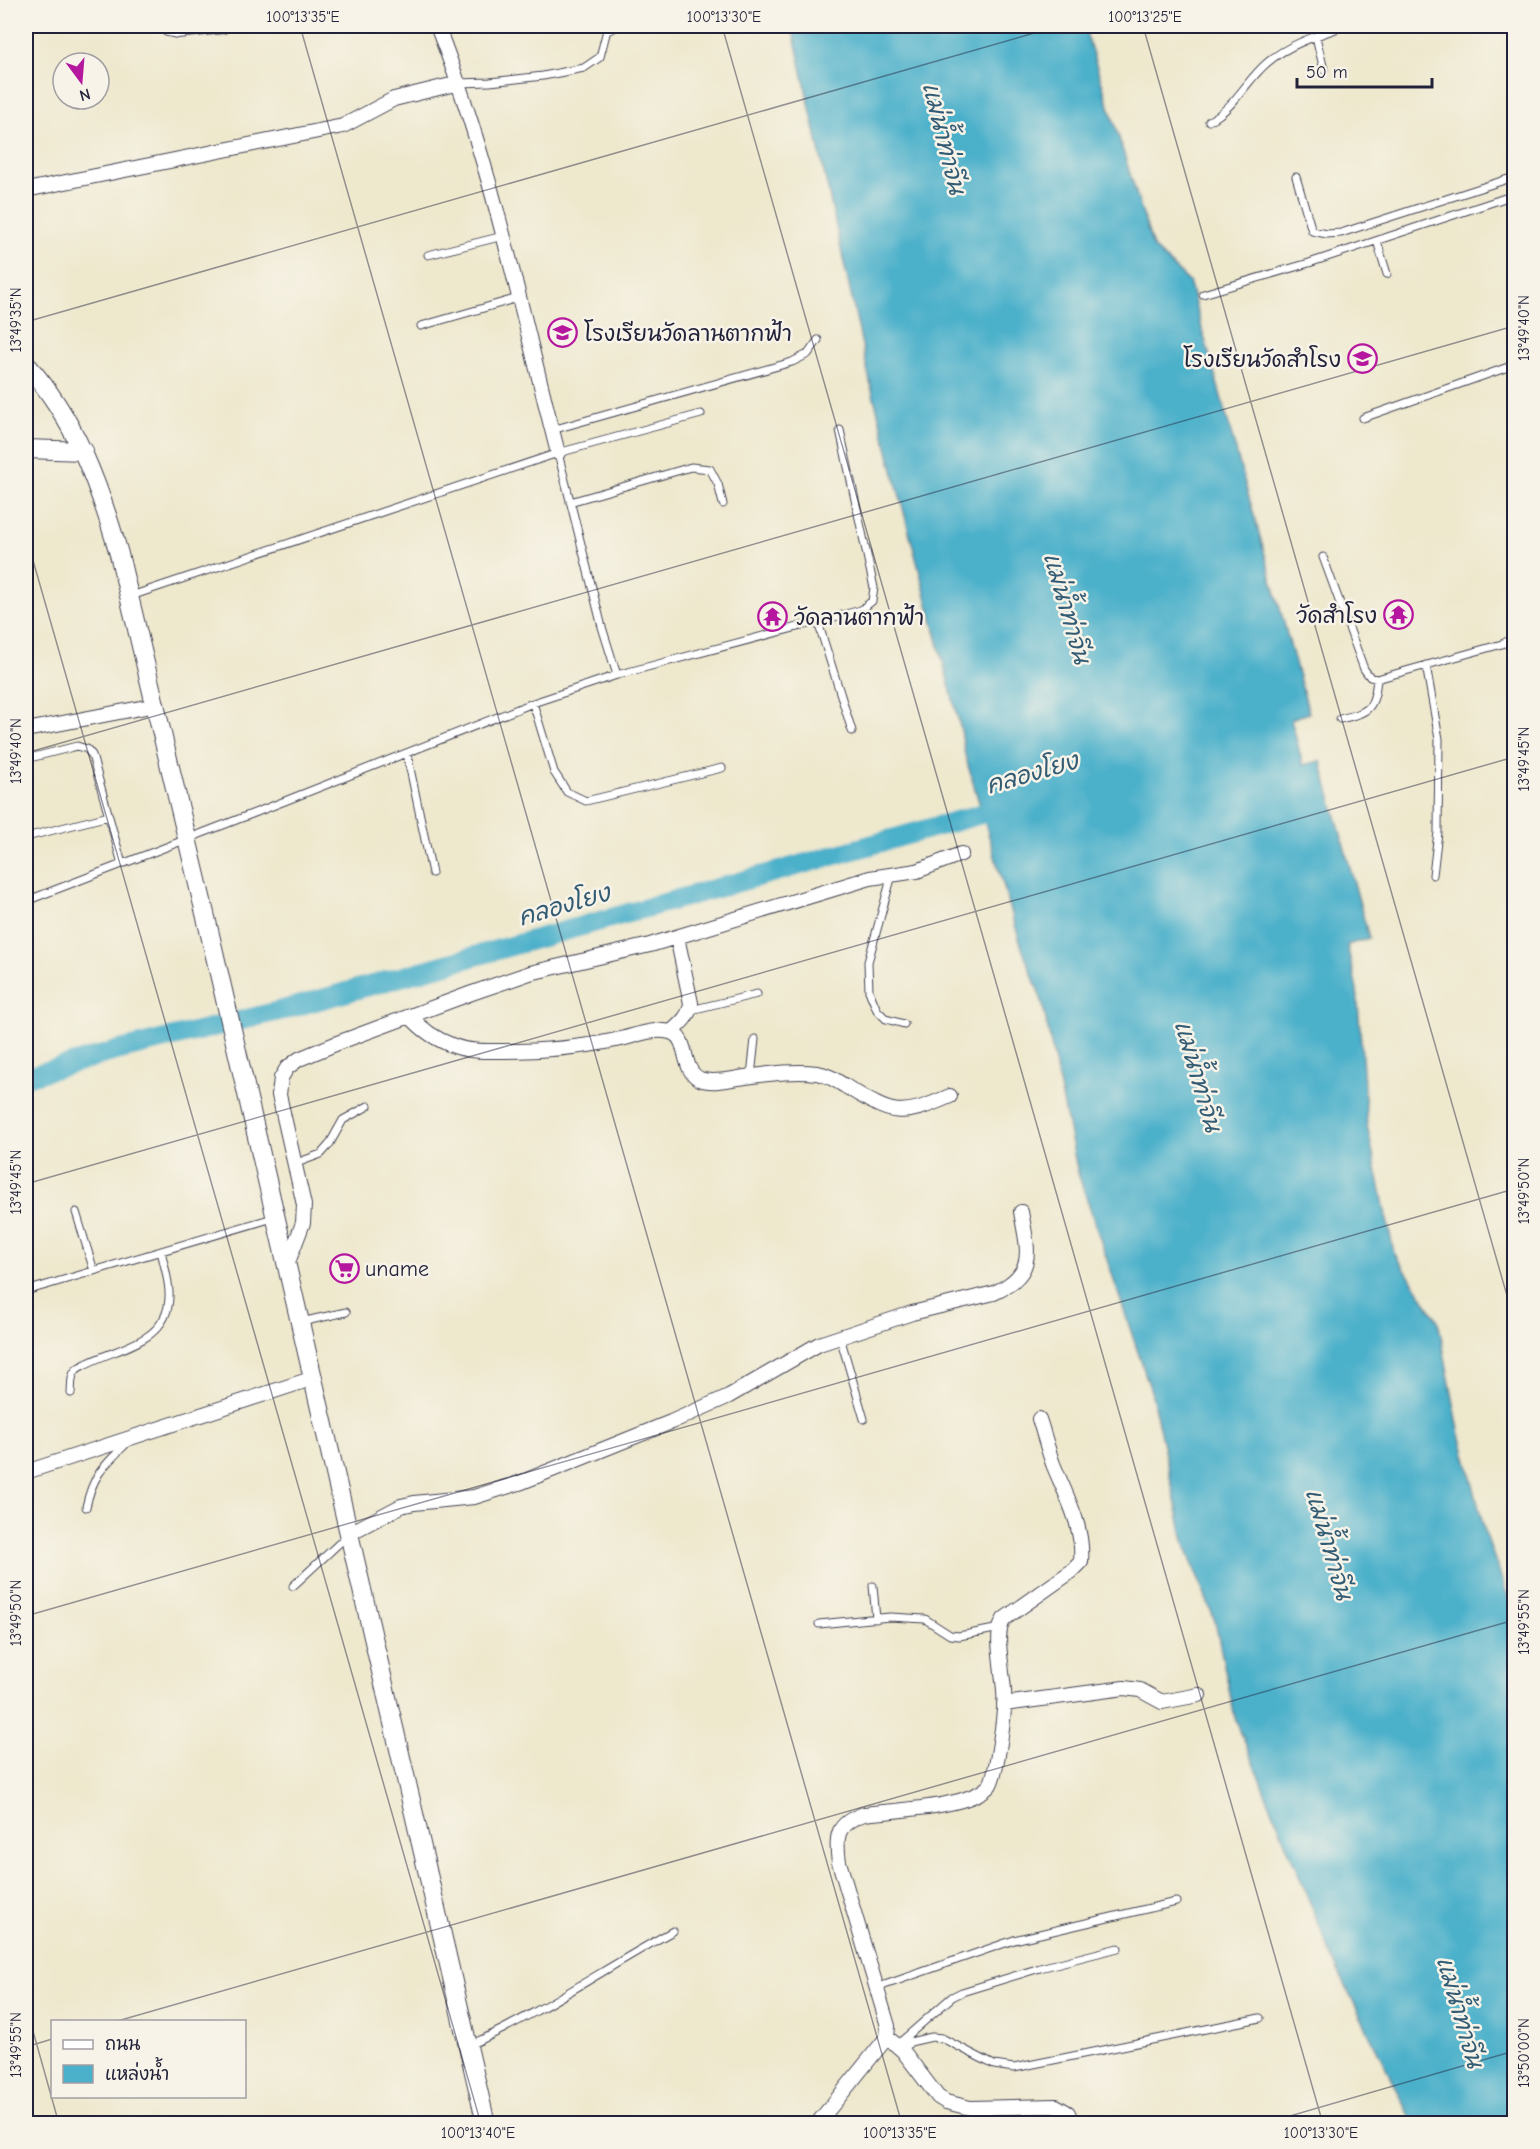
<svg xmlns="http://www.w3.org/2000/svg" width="1540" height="2149" font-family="'Comic Neue','Playpen Sans Thai',sans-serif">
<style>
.water{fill:#4bb0ca;stroke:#366982;stroke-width:1.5}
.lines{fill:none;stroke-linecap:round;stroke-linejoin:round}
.canal{stroke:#4bb0ca;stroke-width:20}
.service-casing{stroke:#414051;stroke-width:9}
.minor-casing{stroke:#414051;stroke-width:16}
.tertiary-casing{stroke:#414051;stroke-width:20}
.service{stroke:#fff;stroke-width:7}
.minor{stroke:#fff;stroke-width:14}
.tertiary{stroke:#fff;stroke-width:18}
.ticks{fill:none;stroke:#22223b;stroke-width:1.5;stroke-opacity:0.45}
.labels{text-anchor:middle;stroke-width:5;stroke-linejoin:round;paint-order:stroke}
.poi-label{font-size:22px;fill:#22223b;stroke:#f7f3e8;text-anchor:start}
.water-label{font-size:24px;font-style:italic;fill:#325b74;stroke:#f7f3e8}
.neatline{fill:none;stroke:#22223b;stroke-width:2}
.ticks-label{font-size:15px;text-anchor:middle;fill:#22223b}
</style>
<rect width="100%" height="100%" fill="#f7f3e8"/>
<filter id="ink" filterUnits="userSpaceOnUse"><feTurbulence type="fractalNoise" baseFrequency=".0167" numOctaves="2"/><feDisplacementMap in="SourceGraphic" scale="12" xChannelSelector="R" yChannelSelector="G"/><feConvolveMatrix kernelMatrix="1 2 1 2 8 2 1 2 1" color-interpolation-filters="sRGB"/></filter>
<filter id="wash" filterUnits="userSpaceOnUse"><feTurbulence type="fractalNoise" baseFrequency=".008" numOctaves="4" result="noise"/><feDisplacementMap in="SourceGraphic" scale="24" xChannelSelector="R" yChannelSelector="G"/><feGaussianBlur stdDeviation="1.35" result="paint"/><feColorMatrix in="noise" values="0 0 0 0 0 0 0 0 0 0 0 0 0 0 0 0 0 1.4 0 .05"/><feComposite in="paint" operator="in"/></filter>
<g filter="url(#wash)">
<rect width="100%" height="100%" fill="#eee8cd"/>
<path class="water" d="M792 26H1084L1153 247 1189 282 1309 713 1291 719 1303 765 1321 761 1369 938 1347 945 1357 989 1367 1126 1394 1253 1438 1321 1459 1430 1485 1532 1514 1614V2123H1413L1334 1962 1235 1718 1215 1621 1185 1545 1151 1391 1078 1173 1042 1001 1022 948 965 755 961 730 871 386Z"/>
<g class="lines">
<path class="canal" d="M26 1077 116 1051 283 1010 1006 807"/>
</g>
</g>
<g filter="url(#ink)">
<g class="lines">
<defs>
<path id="service" d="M607 31 618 26
M1316 37 1324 70
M459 83 490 82 543 76 584 68 600 57 608 26
M1209 121C1235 108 1246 80 1268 62 1289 44 1319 35 1344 26
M1296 177 1312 231 1327 234 1341 233 1514 177
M1377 241 1387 274
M428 255 503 236
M1203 294 1309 263 1514 195
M421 326 518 298
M1363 418 1514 365
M552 430 792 362 808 354 818 340
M558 453 602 627 617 675
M570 502 691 467 710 469 718 484 723 504
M1323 557 1364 669 1370 677 1377 679 1502 644 1514 638
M131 596 558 453 701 414
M818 622 852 731
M1426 665 1439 739 1438 832 1433 875
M533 703 554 772 567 792 586 801 722 768
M1340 719C1369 712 1374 710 1377 679
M407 754 432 873
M26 759 77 746 87 749 92 755 122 864
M26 837 109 816
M892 875 868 962 869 991 877 1010 886 1019 904 1024
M26 901 257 812 533 703 617 675 861 610 872 601 874 588 840 430
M691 1010 757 994
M751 1076 755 1039
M1514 1086 1513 1092 1514 1109
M294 1164 321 1154 329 1145 343 1120 368 1106
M76 1212 94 1271
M26 1291 273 1218
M301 1322 346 1312
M840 1337 864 1419
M71 1393C72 1386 70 1376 76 1370 79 1367 84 1365 88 1363 119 1347 168 1342 169 1297 170 1283 164 1265 161 1251
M86 1507C93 1474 104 1466 127 1443
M293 1586 348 1535
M873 1586 876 1619
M819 1624 890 1617 925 1619 950 1635 959 1636 1000 1628
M876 1988 1014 1940 1176 1902
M470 2045C541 2013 605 1968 673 1931
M897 2045 952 1997 962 1992 1040 1968 1118 1948
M903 2051 910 2042 932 2037 942 2038 994 2065 1014 2068 1260 2018"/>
<path id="minor" d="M166 26 168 29 177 31 223 26
M437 26C491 162 521 311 558 453
M26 190 343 126 394 99 459 83
M26 730 156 705
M410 1016C422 1030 437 1040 454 1046 470 1052 487 1051 504 1051 542 1051 579 1048 616 1040 633 1037 653 1027 670 1032 690 1037 680 1070 700 1079 712 1084 732 1079 745 1077 768 1074 794 1070 817 1073 829 1075 835 1080 845 1086 893 1115 898 1119 950 1096
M671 1032C680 1024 690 1016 691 1003L677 937
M287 1265 303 1223 304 1205 279 1095 281 1078 287 1068 299 1059 340 1042 472 993 530 973 650 945 870 878 917 871 961 854
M26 1472 314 1378
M350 1533 401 1506 414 1503 474 1497 522 1482 671 1422 729 1396 819 1344 912 1313 994 1293C1037 1273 1028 1251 1021 1212
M1004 1704 1124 1688 1140 1690 1162 1702 1199 1695
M887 2037 903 2051 938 2097 946 2102 970 2108 1056 2106 1068 2113 1073 2124
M817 2124 884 2041 887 2037 888 2026 839 1862C835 1835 837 1823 864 1814 894 1810 968 1808 989 1786 996 1779 1003 1723 1004 1710 1005 1698 1004 1686 1002 1673 1001 1657 995 1633 1004 1619L1072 1571 1081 1562C1084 1526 1066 1496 1053 1464 1048 1450 1044 1434 1039 1419"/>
<path id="tertiary" d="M26 364C75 418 99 485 119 554L208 926 486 2124
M26 449 84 451"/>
</defs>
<use href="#service" class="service-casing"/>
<use href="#minor" class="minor-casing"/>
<use href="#tertiary" class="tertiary-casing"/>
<use href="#service" class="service"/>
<use href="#minor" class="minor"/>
<use href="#tertiary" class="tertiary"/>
</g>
</g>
<path class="ticks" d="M300 26 902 2124M722 26 1323 2124M1143 26 1514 1320M26 322 1059 26M26 536 481 2124M26 753 1514 326M26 1184 1514 757M26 1616 1514 1189M26 2006 59 2124M114 2022 1514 1620M26 2047 52 2039M1262 2124 1514 2051"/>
<defs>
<symbol id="school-ring" viewBox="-11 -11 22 22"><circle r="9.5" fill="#f7f3e8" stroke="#b5179e" stroke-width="1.5"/><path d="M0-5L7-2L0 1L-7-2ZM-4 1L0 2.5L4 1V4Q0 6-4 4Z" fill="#b5179e"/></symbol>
<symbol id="temple-ring" viewBox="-11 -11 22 22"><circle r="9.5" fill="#f7f3e8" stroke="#b5179e" stroke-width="1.5"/><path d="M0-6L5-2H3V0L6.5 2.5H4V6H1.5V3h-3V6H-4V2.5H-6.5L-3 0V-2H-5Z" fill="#b5179e"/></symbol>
<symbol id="supermarket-ring" viewBox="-11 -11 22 22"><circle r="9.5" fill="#f7f3e8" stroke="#b5179e" stroke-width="1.5"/><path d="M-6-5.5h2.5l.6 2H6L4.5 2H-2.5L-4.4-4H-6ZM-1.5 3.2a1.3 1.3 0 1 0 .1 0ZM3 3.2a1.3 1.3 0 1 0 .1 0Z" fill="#b5179e"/></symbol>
</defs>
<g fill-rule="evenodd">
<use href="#school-ring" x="546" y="316" width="33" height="33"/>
<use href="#school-ring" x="1346" y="342" width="33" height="33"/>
<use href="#temple-ring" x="1382" y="598" width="33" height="33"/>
<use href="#temple-ring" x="756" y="600" width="33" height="33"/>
<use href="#supermarket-ring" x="328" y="1252" width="33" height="33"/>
</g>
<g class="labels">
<g class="poi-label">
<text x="584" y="341">โรงเรียนวัดลานตากฟ้า</text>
<text x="1341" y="367" text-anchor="end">โรงเรียนวัดสำโรง</text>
<text x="1377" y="623" text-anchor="end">วัดสำโรง</text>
<text x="794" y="625">วัดลานตากฟ้า</text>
<text x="365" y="1276">uname</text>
</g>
<g class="water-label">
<text transform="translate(944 138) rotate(76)" y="8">แม่น้ำท่าจีน</text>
<text transform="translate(1067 608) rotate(74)" y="8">แม่น้ำท่าจีน</text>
<text transform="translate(1032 773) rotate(-16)" y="8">คลองโยง</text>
<text transform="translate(564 905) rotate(-16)" y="8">คลองโยง</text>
<text transform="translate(1198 1076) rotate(74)" y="8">แม่น้ำท่าจีน</text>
<text transform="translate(1329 1544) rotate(74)" y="8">แม่น้ำท่าจีน</text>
<text transform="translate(1460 2012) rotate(74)" y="8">แม่น้ำท่าจีน</text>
</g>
</g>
<rect width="1540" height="2149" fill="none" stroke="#f7f3e8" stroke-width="66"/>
<rect x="51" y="2020" width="195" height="78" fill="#f7f3e8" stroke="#a29fa3" stroke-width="1.5"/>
<rect x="63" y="2040" width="30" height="9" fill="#ffffff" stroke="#a29fa3" stroke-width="1.5"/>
<text x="105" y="2050" font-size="18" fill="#22223b">ถนน</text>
<rect x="63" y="2065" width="30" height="18" fill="#4bb0ca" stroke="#a29fa3" stroke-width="1.5"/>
<text x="105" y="2080" font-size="18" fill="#22223b">แหล่งน้ำ</text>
<g transform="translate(81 81) rotate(164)"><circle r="28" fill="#f7f3e8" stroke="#a29fa3" stroke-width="1.5"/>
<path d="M0-4.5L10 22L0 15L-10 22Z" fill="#b5179e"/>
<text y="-9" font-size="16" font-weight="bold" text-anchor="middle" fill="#22223b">N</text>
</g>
<path d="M1297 78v9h135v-9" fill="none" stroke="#22223b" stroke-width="3"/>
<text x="1306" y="78" font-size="18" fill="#22223b" stroke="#f7f3e8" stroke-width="4.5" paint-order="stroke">50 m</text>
<rect x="33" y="33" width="1474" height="2083" class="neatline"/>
<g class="ticks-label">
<text x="303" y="22">100°13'35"E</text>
<text x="724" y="22">100°13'30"E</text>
<text x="1145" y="22">100°13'25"E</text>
<text transform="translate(16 320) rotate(-90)" y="5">13°49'35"N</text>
<text transform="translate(1524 328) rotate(-90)" y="5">13°49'40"N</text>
<text transform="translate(16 751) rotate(-90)" y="5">13°49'40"N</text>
<text transform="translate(1524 759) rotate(-90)" y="5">13°49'45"N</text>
<text transform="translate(16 1182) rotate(-90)" y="5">13°49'45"N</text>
<text transform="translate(1524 1191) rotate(-90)" y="5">13°49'50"N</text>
<text transform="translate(16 1613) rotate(-90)" y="5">13°49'50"N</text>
<text transform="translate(1524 1622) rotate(-90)" y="5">13°49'55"N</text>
<text transform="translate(16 2045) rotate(-90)" y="5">13°49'55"N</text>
<text transform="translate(1524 2053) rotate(-90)" y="5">13°50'00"N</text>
<text x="478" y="2138">100°13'40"E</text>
<text x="900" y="2138">100°13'35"E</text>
<text x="1321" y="2138">100°13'30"E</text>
</g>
</svg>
